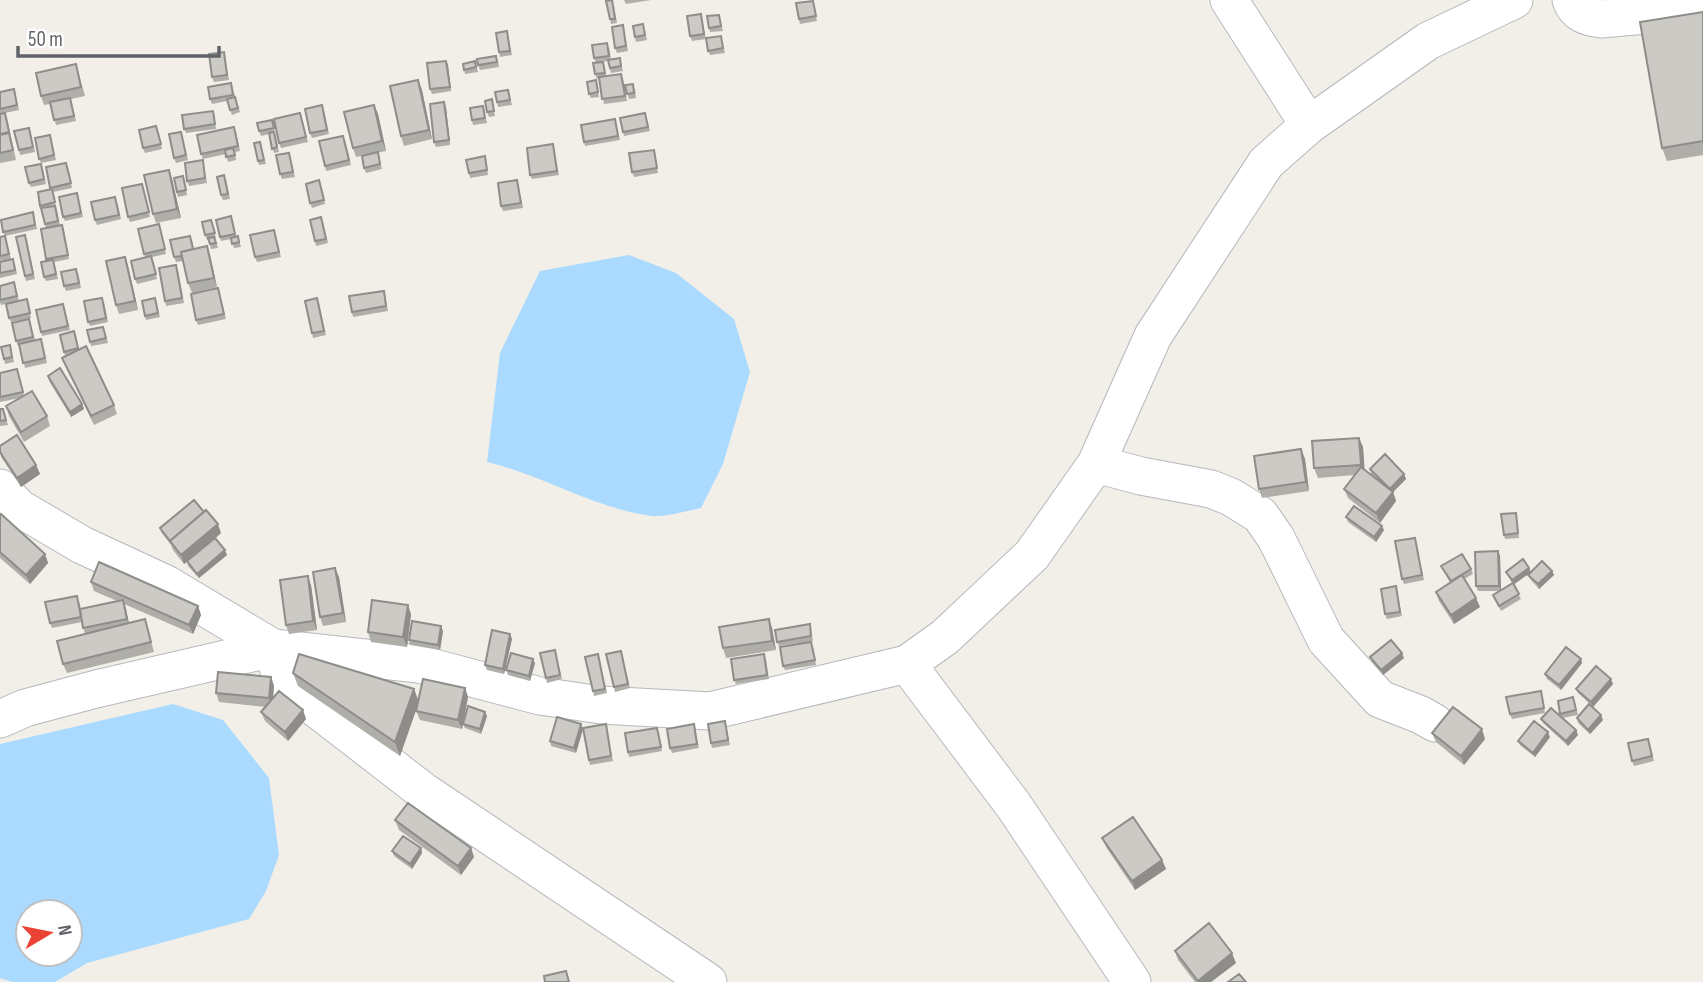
<svg xmlns="http://www.w3.org/2000/svg" width="1703" height="982" font-family="'Sofia Sans Condensed',sans-serif">
<style>
.water{fill:#aadaff;fill-rule:evenodd}
.lines{fill:none;stroke-linecap:round;stroke-linejoin:round}
.minor-casing{stroke:#b5b8bc;stroke-width:39}
.minor{stroke:#fff;stroke-width:37}
.wall{fill:#afaea9}
.shaded-wall{fill:#8f8d8a}
.building{fill:#cccac5;stroke:#8f8d8a;stroke-width:2}
</style>
<rect width="100%" height="100%" fill="#f1efe8"/>
<path class="water" d="M629 255 676 273 734 319 750 372 723 464 701 508C686 511 667 517 652 516 595 509 543 475 487 462L500 353 540 271Z
M173 704 223 720 269 778 279 855 266 891 249 919 87 963 55 982H12L0 978V744ZM70 912V954H28V912Z"/>
<g class="lines">
<defs>
<path id="minor" d="M1229 0 1309 125
M1571 0C1576 14 1587 17 1601 19L1703 10
M1096 464 1141 476 1211 489 1231 497 1260 515 1276 538 1326 640 1380 699 1421 715 1435 723
M0 488 19 508 82 545 166 584 273 648 419 664 540 696 601 705 710 711 907 664 945 637 1032 555 1096 464 1153 336 1266 163 1309 125 1428 41 1514 0
M907 664 1014 806 1132 982
M0 719 25 708 96 689 273 648 282 682 423 791 708 982"/>
</defs>
<use href="#minor" class="minor-casing"/>
<use href="#minor" class="minor"/>
</g>
<path class="wall" d="M624 0H651L626 4Z
M813 1 817 21 800 24 799 19Z
M614 5 617 23 611 24 610 19Z
M1703 12V155L1667 161 1662 148Z
M701 14 706 39 692 41 690 36Z
M719 15 723 31 710 32 709 28Z
M643 24 647 40 636 42 635 37Z
M623 25 628 51 617 53 615 48Z
M507 31 512 55 500 57 499 52Z
M721 36 725 53 710 55 708 51Z
M609 47 611 59 620 58 623 71 611 73 608 61 596 63 594 58Z
M224 52 225 57 229 80 214 82 212 77Z
M446 61 448 65 451 91 432 94 430 89Z
M475 61 478 72 465 74 464 70Z
M498 61 499 67 480 70 478 65Z
M603 62 606 76 623 78 627 101 604 104 599 79H597L595 74Z
M76 64 85 96 71 99 76 121 56 125 51 104 44 105 41 96Z
M418 80 422 90 432 139 404 146 401 136Z
M231 83 240 112 232 115 227 101 212 104 210 99Z
M597 85 599 97 591 98 589 94Z
M635 88 636 98 629 99 627 94Z
M14 89 19 110 0 114V92Z
M508 90 512 105 498 107 497 102Z
M492 99 495 116 489 117 487 112Z
M374 105 378 114 386 151 356 157 353 148Z
M483 106 487 123 473 125 472 120Z
M446 107 450 145 436 147 434 142Z
M324 110 329 134 312 138 310 133Z
M300 113 308 142 281 148 279 143Z
M645 113 650 131 624 136 623 132Z
M0 114 7 118 16 160 0 163Z
M214 115 216 129 186 133 184 129Z
M615 119 620 140 585 146 584 142Z
M272 120 279 152 274 153 269 134 261 136 259 131Z
M29 128 35 152 20 155 19 150Z
M158 131 162 149 145 153 143 148Z
M181 132 188 160 176 163 174 158Z
M236 132 240 151 235 152 236 160 228 162 226 154 203 159 201 154Z
M51 139 56 160 41 163 39 159Z
M345 140 351 165 326 171 325 166Z
M260 142 266 164 259 165 258 161Z
M553 144 559 175 532 179 530 175Z
M654 150 658 173 634 177 632 172Z
M289 153 295 177 282 179 280 174Z
M485 156 488 175 470 178 469 173Z
M379 157 382 169 366 173 364 168Z
M203 160 207 183 189 186 187 181Z
M46 167H68L72 188 53 192 60 225H62L64 230 69 259 54 262 58 279 46 281 44 277 47 261 41 229 46 228 38 192 51 189Z
M43 169 46 184 31 187 29 183Z
M169 170 172 179 181 218 156 223 153 214Z
M183 176 187 195 178 197 177 192Z
M226 180 230 199 223 200 221 195Z
M517 180 523 208 503 211 501 206Z
M142 184 150 217 130 222 128 217Z
M321 185 325 204 312 208 310 203Z
M78 198 83 217 65 221 63 217Z
M117 202 121 219 97 225 95 220Z
M33 212 37 229 5 236 11 259 0 261V237L5 236 3 232Z
M231 216 236 237 238 236 241 247 234 248 231 239 221 241 220 237Z
M211 220 216 238H215L218 248 211 249 209 240H207L205 235Z
M323 222 328 243 316 246 315 241Z
M159 224 166 254 152 257 157 279 137 284 135 279 145 257 144 254Z
M274 230 281 257 257 262 255 257Z
M27 240 35 279 26 281 25 276Z
M192 240 194 249 210 255 217 287 192 293 188 283 183 261 176 262 174 257Z
M125 257 128 266 138 310 119 314 116 305Z
M0 262 15 264 17 274 0 278Z
M178 270 184 303 166 306 165 301Z
M78 273 81 288 66 291 64 286Z
M14 282 19 301 1 305 0 302V286Z
M218 288 226 319 198 325 196 320Z
M385 295 388 311 353 317 352 312Z
M27 299 31 318 11 322 9 318Z
M104 302 108 322 90 326 88 322Z
M156 303 160 317 146 320 145 316Z
M319 303 326 335 313 338 312 333Z
M63 304 70 330 42 336 41 332Z
M29 319 35 340 41 339 47 363 25 368 20 345 18 346 16 341Z
M103 327 108 343 91 346 90 342Z
M76 335 79 350 114 405 117 414 94 425 66 367 62 358 65 356 64 352Z
M11 349 14 362 5 364 4 359Z
M17 369 24 395 47 416 50 426 24 442 9 416 6 406 20 398 0 402V373Z
M48 376 82 404 84 409 71 417 49 381Z
M0 409H3L8 425 0 426Z
M1359 438 1363 447 1364 470 1377 480 1371 474 1370 469 1404 474 1406 479 1393 492 1396 501 1380 523 1348 498 1344 489 1355 475 1318 478 1314 468Z
M0 446 36 465 40 474 21 487 1 457Z
M1301 449 1305 459 1309 491 1262 498 1259 489Z
M0 515 45 554 48 563 30 584 0 558Z
M1346 517 1384 530 1376 542 1348 522Z
M1517 517 1519 538 1505 539 1504 535Z
M160 528 221 533 216 538 227 555 199 578 188 566 187 562 184 564 173 550 171 545 161 532Z
M1415 538 1424 580 1404 584 1402 579Z
M1498 551 1500 556 1501 590 1512 583 1506 572H1531L1552 571 1554 575 1539 589 1530 579 1528 575 1530 573 1513 585 1521 599 1501 611 1493 595 1500 591H1478L1476 586Z
M1441 566 1471 569 1473 574 1464 579 1480 607 1454 624 1439 601 1436 592 1450 583Z
M335 568 339 577 346 622 323 626 320 617Z
M91 582 198 606 201 615 193 634 124 604 129 623 145 619 154 652 67 673 63 664 85 634 82 622 52 628 50 623 79 601 81 609 117 601 94 591Z
M311 585 317 630 289 634 286 625Z
M1396 586 1402 616 1387 619 1385 614Z
M411 614 407 647 371 642 368 632Z
M769 619 772 628 776 650 726 658 723 648Z
M811 629 813 641 779 646 777 642Z
M443 631 440 650 410 645 409 640Z
M510 634 512 639 504 674 487 670 485 665Z
M813 647 816 665 785 670 783 666Z
M621 651 630 688 615 692 614 687Z
M598 654 607 693 594 696 593 691Z
M556 655 562 679 547 683 546 678Z
M1370 657 1404 658 1383 675 1372 662Z
M766 659 769 679 736 684 734 680Z
M1581 659 1582 663 1561 690 1547 679 1545 674Z
M535 663 530 681 508 675 506 670Z
M293 673 414 689 418 701 465 688 468 697 462 729 420 720 416 711 417 705 400 756 298 686Z
M271 677 274 686 273 698 303 710 306 719 288 741 265 721 261 712 266 707 219 702 216 693Z
M1613 684 1593 707 1578 693 1576 689Z
M1541 691 1545 713 1512 719 1510 714Z
M1575 702 1578 715 1562 718 1576 730 1578 735 1568 746 1543 723 1541 719 1562 718 1560 714Z
M485 712 487 716 481 734 465 728 463 724Z
M1577 718 1603 720 1590 734 1578 723Z
M725 721 730 745 712 748 711 743Z
M606 724 613 761 590 765 589 760Z
M694 724 699 748 672 753 670 748Z
M657 728 662 751 629 757 628 752Z
M583 729 576 753 551 746 550 741Z
M1432 733 1485 739 1464 765 1436 742Z
M1550 737 1535 757 1520 745 1518 741Z
M1648 739 1654 761 1634 766 1632 761Z
M395 820 471 848 474 857 461 875 399 830Z
M1102 838 1162 860 1166 869 1135 890 1106 847Z
M421 848 422 853 412 869 394 856 392 851Z
M1175 951 1236 963 1211 982H1195L1178 960Z"/>
<path class="shaded-wall" d="M446 61 448 65 451 91 450 87Z
M418 80 422 90 432 139 429 130Z
M444 102 446 107 450 145 449 140Z
M374 105 378 114 386 151 382 141Z
M169 170 172 179 181 218 177 209Z
M207 246 210 255 217 287 214 278Z
M125 257 128 266 138 310 135 301Z
M82 404 84 409 71 417 70 412Z
M1359 438 1363 447 1365 474 1361 465Z
M1301 449 1305 459 1309 491 1306 482Z
M36 465 40 474 21 487 17 478Z
M1404 474 1406 479 1393 492 1396 501 1380 523 1376 513 1390 489Z
M218 524 221 533 184 564 181 555Z
M1382 526 1384 530 1376 542 1374 537Z
M225 550 227 555 199 578 197 574Z
M1498 551 1500 556 1501 591 1499 586Z
M45 554 48 563 30 584 26 575Z
M335 568 339 577 346 622 343 613Z
M1529 568 1531 572 1513 585 1512 580Z
M1552 571 1554 575 1539 589 1538 584Z
M308 576 311 585 317 630 313 621Z
M1476 598 1480 607 1454 624 1451 615Z
M123 600 126 609 130 629 127 619Z
M408 605 411 614 407 647 403 637Z
M198 606 201 615 193 634 189 625Z
M769 619 772 628 776 650 772 641Z
M441 626 443 631 440 650 438 645Z
M510 634 512 639 504 674 503 669Z
M1402 653 1404 658 1383 675 1381 670Z
M533 659 535 663 530 681 529 676Z
M1581 659 1582 663 1561 690 1559 685Z
M271 677 274 686 272 708 269 698Z
M1611 679 1613 684 1593 707 1591 702Z
M465 688 468 697 462 729 458 720Z
M414 689 419 702 400 756 395 742Z
M303 710 306 719 288 741 285 732Z
M485 712 487 716 481 734 480 729Z
M1601 715 1603 720 1590 734 1588 730Z
M581 724 583 729 576 753 574 748Z
M1482 729 1485 739 1464 765 1461 756Z
M1576 730 1578 735 1568 746 1566 741Z
M1548 732 1550 737 1535 757 1533 753Z
M421 848 422 853 412 869 410 864Z
M471 848 474 857 461 875 458 866Z
M1162 860 1166 869 1135 890 1132 881Z
M1232 953 1236 963 1211 982H1198V981Z"/>
<path class="building" d="M612 0 615 19H610L606 1Z
M813 1 816 16 799 19 796 3Z
M1703 12V141L1662 148 1640 22Z
M701 14 704 34 690 36 687 16Z
M719 15 721 26 709 28 707 16Z
M643 24 645 35 635 37 633 26Z
M623 25 626 46 615 48 612 27Z
M507 31 510 51 499 52 496 33Z
M721 36 723 48 708 51 706 38Z
M607 43 609 56 594 58 592 45Z
M224 52 227 75 212 77 209 54Z
M496 56 497 62 478 65 477 59Z
M620 58 621 66 610 68 608 60Z
M446 61 450 87 430 89 427 63Z
M475 61 476 67 464 70 463 64Z
M603 62 605 73 595 74 593 63Z
M76 64 81 87 41 96 36 73Z
M621 74 625 96 602 99 599 77Z
M418 80 429 130 401 136 390 86Z
M596 80 598 92 589 94 587 82Z
M231 83 233 95 210 99 208 87Z
M633 84 634 93 627 94 625 85Z
M14 89 17 105 0 109V92Z
M508 90 510 100 497 102 495 92Z
M235 97 238 108 230 110 227 99Z
M70 98 74 116 54 120 50 102Z
M492 99 494 111 487 112 485 101Z
M444 102 449 140 434 142 430 104Z
M322 105 327 130 310 133 305 109Z
M374 105 382 141 353 148 344 112Z
M483 106 485 118 472 120 470 108Z
M213 111 215 124 184 129 182 115Z
M5 113 9 132 0 134V114Z
M300 113 306 137 279 143 274 119Z
M645 113 648 127 623 132 620 118Z
M615 119 618 136 584 142 581 125Z
M272 120 274 128 259 131 257 123Z
M156 126 161 144 143 148 139 130Z
M234 127 238 146 201 154 197 135Z
M29 128 33 147 19 150 14 131Z
M181 132 186 155 174 158 169 134Z
M274 132 277 147 272 149 269 133Z
M9 133 13 150 0 153V135Z
M50 135 54 155 39 159 35 138Z
M343 136 349 160 325 166 319 141Z
M260 142 264 160 258 161 254 143Z
M553 144 557 171 530 175 527 148Z
M233 148 235 155 226 157 225 150Z
M654 150 657 168 632 172 629 153Z
M378 152 380 164 364 168 362 156Z
M289 153 293 172 280 174 276 155Z
M485 156 487 170 469 173 466 160Z
M203 160 205 178 187 181 185 163Z
M66 163 71 183 50 188 46 167Z
M41 164 44 179 29 183 25 167Z
M169 170 177 209 153 214 144 175Z
M224 175 228 194 221 195 217 177Z
M183 176 186 190 177 192 174 178Z
M319 180 324 200 310 203 306 184Z
M517 180 521 203 501 206 498 183Z
M142 184 149 212 128 217 122 188Z
M52 189 55 202 40 206 38 192Z
M77 193 81 213 63 217 59 197Z
M115 197 119 215 95 220 91 202Z
M55 206 58 221 45 224 41 208Z
M33 212 35 225 3 232 1 220Z
M231 216 235 234 220 237 216 220Z
M321 217 326 239 315 241 310 220Z
M211 220 215 233 205 235 202 222Z
M159 224 165 249 144 254 138 229Z
M62 225 68 255 46 259 41 229Z
M274 230 279 252 255 257 250 235Z
M25 235 33 274 25 276 16 237Z
M5 236 9 254 0 256V237Z
M190 236 193 249 181 252 182 256 174 257 170 240Z
M238 236 239 242 232 244 231 238Z
M214 237 216 243 210 244 208 238Z
M207 246 214 278 188 283 181 252Z
M151 256 156 274 135 279 131 261Z
M125 257 135 301 116 305 106 261Z
M13 259 15 270 0 273V262Z
M53 260 56 274 44 277 41 262Z
M176 265 182 298 165 301 159 268Z
M76 269 79 283 64 286 61 272Z
M14 282 17 296 0 300V286Z
M218 288 224 314 196 320 191 294Z
M384 291 386 306 352 312 349 296Z
M102 298 106 318 88 322 84 301Z
M155 298 158 313 145 316 142 301Z
M317 298 324 331 312 333 305 301Z
M27 299 30 313 9 318 6 304Z
M63 304 68 326 41 332 36 310Z
M29 319 33 337 16 341 12 323Z
M103 327 106 338 90 342 87 330Z
M74 331 78 348 64 352 60 335Z
M41 339 45 358 23 363 19 344Z
M10 345 12 357 4 359 1 347Z
M86 346 114 405 91 416 62 358Z
M60 368 82 404 70 412 48 376Z
M17 369 23 392 0 397V373Z
M32 391 47 416 21 432 6 406Z
M0 409H3L6 420 0 421Z
M17 435 36 465 17 478 0 452V446Z
M1359 438 1361 465 1314 468 1312 441Z
M1301 449 1306 482 1259 489 1254 456Z
M1385 454 1404 474 1390 489 1370 469Z
M1361 467 1393 492 1376 513 1344 489Z
M194 500 204 512 170 541 160 528Z
M1354 506 1382 526 1374 537 1346 517Z
M206 510 218 524 181 555 170 541Z
M1516 513 1518 533 1504 535 1501 514Z
M1 514 45 554 26 575 0 552V515Z
M215 538 225 550 197 574 187 561Z
M1415 538 1422 575 1402 579 1395 541Z
M1498 551 1499 586H1476L1475 552Z
M1462 554 1471 569 1451 581 1441 566Z
M1523 559 1529 568 1512 580 1506 572Z
M1542 561 1552 571 1538 584 1528 575Z
M99 562 198 606 189 625 91 582Z
M335 568 343 613 320 617 313 572Z
M1462 575 1476 598 1451 615 1436 592Z
M308 576 313 621 286 625 280 580Z
M1513 583 1519 594 1499 606 1493 595Z
M1396 586 1400 612 1385 614 1381 589Z
M77 596 81 617 50 623 45 602Z
M123 600 127 619 83 628 80 609Z
M372 600 408 605 403 637 368 632Z
M145 619 151 642 63 664 57 641Z
M769 619 772 641 723 648 719 627Z
M412 621 441 626 438 645 409 640Z
M810 624 811 636 777 642 775 630Z
M492 630 510 634 503 669 485 665Z
M1391 640 1402 653 1381 670 1370 657Z
M811 642 815 660 783 666 780 647Z
M1566 647 1581 659 1559 685 1545 674Z
M555 650 560 675 546 678 540 653Z
M621 651 628 684 614 687 606 654Z
M511 653 533 659 529 676 506 670Z
M299 654 414 689 395 742 293 673Z
M598 654 605 689 593 691 585 657Z
M764 654 767 675 734 680 731 659Z
M1596 666 1611 679 1591 702 1576 689Z
M218 672 271 677 269 698 216 693Z
M423 679 465 688 458 720 416 711Z
M279 691 303 710 285 732 261 712Z
M1541 691 1544 708 1510 714 1506 697Z
M1573 697 1576 710 1560 714 1558 701Z
M1589 704 1601 715 1588 730 1577 718Z
M468 706 485 712 480 729 463 724Z
M1453 707 1482 729 1461 756 1432 733Z
M1551 708 1576 730 1566 741 1541 719Z
M557 717 581 724 574 748 550 741Z
M725 721 728 740 711 743 708 724Z
M1534 721 1548 732 1533 753 1518 741Z
M606 724 611 756 589 760 583 728Z
M694 724 697 744 670 748 667 729Z
M657 728 661 747 628 752 625 733Z
M1648 739 1652 756 1632 761 1628 743Z
M408 803 471 848 458 866 395 820Z
M1133 817 1162 860 1132 881 1102 838Z
M403 836 421 848 410 864 392 851Z
M1209 923 1232 953 1198 981 1175 951Z
M566 971 569 982H545L544 976Z
M1239 974 1246 982H1228Z"/>
<g transform="translate(49 933) rotate(80)"><circle r="33" fill="#ffffff" stroke="#bfc1c3" stroke-width="2"/>
<path d="M0-5L12 26L0 18L-12 26Z" fill="#ea4335"/>
<text y="-10" font-size="19" font-weight="bold" text-anchor="middle" fill="#5f6368">N</text>
</g>
<path d="M18 46v10h201v-10" fill="none" stroke="#5f6368" stroke-width="3.5"/>
<text x="28" y="46" font-size="21" fill="#5f6368" stroke="#ffffff" stroke-width="5" paint-order="stroke">50 m</text>
</svg>
